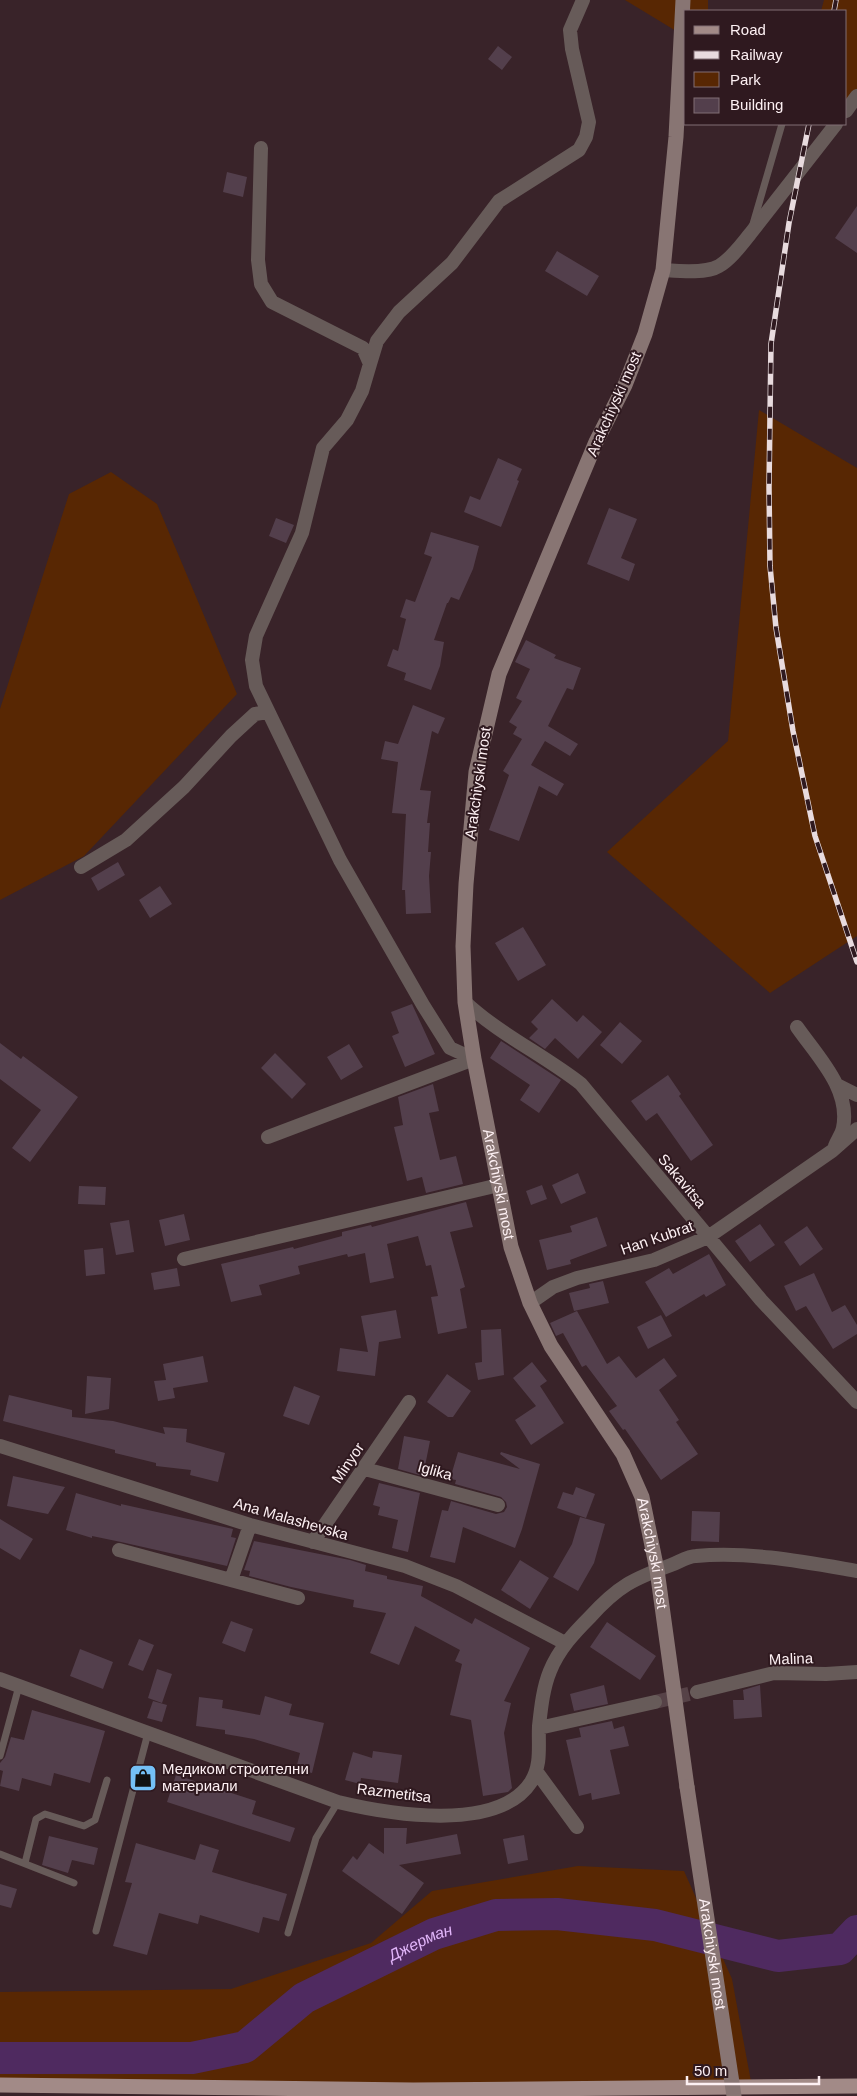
<svg xmlns="http://www.w3.org/2000/svg" width="857" height="2096" font-family="Arial,sans-serif">
<style>
.green{fill:#582703}
.lines{fill:none;stroke-linecap:round;stroke-linejoin:round}
.river{stroke:#4f2a60;stroke-width:32}
.building{fill:#533f4c}
.street-tunnel{stroke:#564247;stroke-width:14;stroke-dasharray:14 7;stroke-linecap:butt}
.lane{stroke:#675b59;stroke-width:7}
.street{stroke:#675b59;stroke-width:14}
.secondary{stroke:#887573;stroke-width:15}
.primary{stroke:#a28a87;stroke-width:15}
.rail-casing{stroke:#e8dbde;stroke-width:5.5}
.rail{stroke:#2f191f;stroke-width:4;stroke-dasharray:11;stroke-linecap:butt}
.secondary-bridge{stroke:#887573;stroke-width:15}
.labels{text-anchor:middle;stroke-width:4;stroke-linejoin:round;paint-order:stroke}
.street-label{font-size:15px;fill:#fdf0f3;stroke:#2f191f}
.poi-label{font-size:15px;fill:#fdf0f3;stroke:#2f191f;text-anchor:start}
.water-label{font-size:16px;font-style:italic;fill:#e1b5f9;stroke:#2f191f}
</style>
<rect width="100%" height="100%" fill="#392329"/>
<path class="green" d="M625 0H708V11H686V37Z
M824 0H857V94L846 109V11H821Z
M759 410 857 468V936L770 993 607 852 728 741Z
M111 472 157 504 237 694 84 856 0 900V709L69 494Z
M578 1866 684 1871 732 1979 752 2087 0 2085V1992L231 1989 371 1943 432 1891Z"/>
<g class="lines">
<path class="river" id="s1" d="M0 2058H192L245 2047 304 1998 434 1934 496 1915 557 1914 655 1925 778 1956 840 1949 857 1931"/>
</g>
<path class="building" d="M498 46 512 57 502 70 488 59Z
M227 172 247 177 243 197 223 192Z
M857 206V253L835 238Z
M557 251 599 276 587 296 545 271Z
M498 458 522 469 517 480 519 481 501 527 464 512 470 496 480 500Z
M609 508 637 519 621 558 635 564 629 581 587 564Z
M276 518 294 525 286 543 269 536Z
M431 532 479 546 473 569 459 600 451 597 448 603H447L434 640 444 642 440 666 431 690 404 680 406 673 387 666 393 649 398 651 406 619 400 617 406 599 415 602 432 557 424 554Z
M526 640 556 655 554 658 581 668 573 690 567 688 548 726 578 744 570 756 545 741 531 765 564 784 557 796 539 786 519 841 489 830 509 775 503 771 522 739 513 734 517 727 509 722 522 701 516 698 530 669 515 662Z
M413 705 445 718 438 734 432 731 420 790 431 791 427 823H430L428 852H431L429 876 431 913 406 914 405 890H402L406 814 392 813 398 762 381 759 385 741 398 744Z
M118 862 125 875 98 891 91 878Z
M160 886 172 904 150 918 139 900Z
M523 927 546 965 518 981 495 943Z
M552 999 577 1022 583 1015 602 1032 578 1059 555 1038 545 1049 529 1038 538 1029 531 1022Z
M412 1004 435 1054 405 1067 392 1036 399 1033 391 1012Z
M620 1022 642 1041 622 1064 600 1045Z
M501 1041 561 1080 539 1113 520 1100 530 1085 490 1058Z
M0 1043 21 1059 23 1056 78 1097 30 1162 12 1148 41 1110 0 1079Z
M349 1044 363 1067 341 1080 327 1057Z
M275 1053 306 1084 292 1099 261 1068Z
M668 1075 681 1094 679 1096 713 1145 691 1161 657 1113 646 1121 631 1101Z
M433 1084 439 1111 429 1113 440 1160 456 1156 463 1184 426 1193 422 1177 407 1181 394 1127 403 1125 398 1097Z
M578 1173 586 1193 561 1204 552 1185Z
M542 1185 547 1199 531 1205 526 1191Z
M79 1186 106 1187 105 1205 78 1204Z
M466 1202 473 1227 450 1232 465 1287 460 1289 467 1328 438 1334 431 1297 438 1296 431 1265 426 1266 418 1236 387 1244 394 1278 370 1283 365 1253 348 1257 347 1254 298 1266 300 1274 259 1285 262 1295 231 1302 221 1264 293 1247 294 1249 342 1236V1232L371 1225 372 1227Z
M184 1214 190 1240 165 1246 159 1220Z
M597 1217 607 1246 570 1260 571 1264 547 1270 539 1240 572 1232 570 1226Z
M129 1220 134 1252 116 1255 110 1223Z
M760 1224 775 1245 750 1262 735 1241Z
M807 1226 823 1249 800 1266 784 1242Z
M103 1248 105 1274 86 1276 84 1250Z
M709 1254 726 1285 706 1297 704 1294 666 1317 645 1282 669 1268 673 1274Z
M177 1268 180 1286 154 1290 151 1273Z
M814 1273 832 1312 845 1305 857 1325V1334L833 1349 806 1306 796 1311 784 1286Z
M603 1281 609 1303 574 1311 569 1293 590 1288 589 1284Z
M396 1310 401 1338 379 1342 375 1376 337 1371 340 1348 368 1352 361 1316Z
M577 1311 607 1364 619 1356 636 1378 664 1358 677 1376 659 1390 679 1420 676 1422 698 1454 661 1480 625 1429 623 1430 609 1411 617 1406 586 1365 582 1367 563 1333 556 1336 550 1323Z
M661 1315 672 1336 648 1349 637 1327Z
M501 1329 504 1375 478 1380 475 1363 482 1362 481 1330Z
M203 1356 208 1382 173 1388 175 1398 158 1401 154 1381 166 1380 163 1364Z
M532 1362 547 1381 540 1386 564 1423 531 1445 515 1420 536 1406 513 1378Z
M447 1374 471 1391 453 1417H448L427 1402Z
M87 1376 111 1378 109 1409 85 1414Z
M294 1386 320 1396 309 1425 283 1416Z
M9 1395 72 1410V1417L113 1421 165 1434 163 1427 187 1429 186 1442 225 1453 218 1482 190 1475 191 1470 156 1466V1463L115 1453V1450L3 1421Z
M404 1436 430 1441 423 1476 398 1469Z
M458 1452 520 1469 500 1454 501 1452 540 1464 522 1529 515 1548 463 1527 455 1563 430 1557 442 1510 448 1511 451 1501 496 1514 504 1512 507 1507 506 1502 501 1497 455 1484 456 1480 450 1479Z
M13 1476 65 1487 48 1514 7 1506Z
M379 1483 420 1493 408 1552 392 1548 398 1520 378 1515 380 1507 373 1505Z
M576 1487 595 1494 586 1518 557 1508 563 1492 573 1495Z
M76 1493 121 1506V1504L233 1529 231 1537 236 1538 227 1566 121 1542 92 1536V1538L66 1530Z
M692 1511 720 1512 719 1542 691 1541Z
M580 1517 605 1524 594 1563 578 1591 553 1577 572 1544Z
M0 1519 33 1539 20 1560 0 1548Z
M254 1541 350 1560 366 1565 365 1571 387 1576V1579L423 1586 421 1596 472 1624 475 1618 530 1648 504 1701 511 1703 504 1733 512 1788 508 1792 483 1796 471 1720 450 1715 462 1664 455 1661 460 1650 415 1626 399 1665 370 1653 386 1613 353 1607 354 1600 291 1587 249 1576 250 1571 244 1570Z
M520 1560 549 1578 530 1609 501 1590Z
M231 1621 253 1629 245 1652 222 1643Z
M607 1622 656 1656 640 1680 590 1647Z
M139 1639 154 1645 143 1671 128 1665Z
M80 1649 113 1662 103 1689 70 1676Z
M157 1669 172 1674 162 1703 148 1698Z
M604 1685 608 1704 574 1711 570 1694Z
M760 1685 762 1717 734 1719 733 1700H744L743 1690Z
M265 1696 292 1704 289 1715 324 1723 312 1773 296 1769 300 1753 254 1739 225 1734V1730L196 1726 199 1697 223 1700 222 1708 260 1715Z
M153 1701 167 1705 162 1722 147 1718Z
M32 1710 105 1731 90 1783 54 1773 51 1786 22 1778 19 1791 0 1786 3 1771 0 1770V1763L5 1757 11 1737 24 1740Z
M612 1721 614 1729 624 1726 629 1746 610 1750 620 1794 592 1800 591 1793 579 1796 566 1740 581 1737 579 1728Z
M373 1751 402 1755 398 1783 361 1778 360 1784 345 1780 353 1752 372 1758Z
M176 1775 256 1801 252 1814 295 1828 290 1842 167 1802Z
M384 1828H407L406 1844 457 1834 461 1854 399 1865 424 1883 402 1914 342 1871 353 1856 357 1860 369 1843 384 1854Z
M524 1835 528 1860 508 1864 503 1839Z
M49 1836 98 1848 94 1865 72 1860 68 1873 42 1865Z
M136 1843 195 1860 200 1844 219 1850 212 1872 287 1894 279 1921 263 1917 259 1933 200 1915 198 1924 159 1913 147 1955 113 1946 132 1883 125 1882Z
M0 1884 17 1889 11 1908 0 1905Z"/>
<g class="lines">
<path class="street-tunnel" d="M655 1702 697 1692"/>
<path class="lane" d="M753 224 782 124
M0 1756 19 1686
M0 1854 74 1883
M25 1863 36 1819 45 1814 84 1826 95 1820 107 1780
M96 1931 148 1733
M288 1933 316 1838 338 1802"/>
<path class="street" d="M846 111 857 96
M261 148 258 260 261 284 272 302 363 348 370 364 362 391 347 420 323 448 302 533 256 636 252 660 256 686 340 860 423 1005 450 1048 474 1059 268 1137
M663 270C678 271 706 274 719 266 731 259 741 245 750 234L836 124
M370 364 377 341 399 312 452 263 499 201 579 150 586 137 589 122 572 49 570 30 583 0
M81 867 126 840 184 787 231 736 255 714 268 712
M465 1002C499 1034 544 1055 581 1084L761 1300 857 1402
M797 1027C817 1056 851 1089 843 1128 842 1134 837 1140 835 1146
M837 1085 857 1095
M184 1259 499 1185
M530 1303 553 1287 577 1278 654 1260 708 1237 832 1151 857 1129
M0 1446 250 1525 405 1566 456 1586 565 1643
M365 1469 498 1505
M313 1542 409 1402
M119 1550 298 1598
M231 1580 250 1525
M0 1679 338 1802C388 1814 498 1833 531 1782 542 1765 538 1745 539 1726 541 1708 543 1688 550 1671 559 1649 574 1633 590 1617 618 1586 633 1579 671 1565 679 1562 688 1556 696 1556 749 1551 805 1562 857 1571
M697 1692 774 1673 826 1674 857 1672
M539 1728 655 1702
M536 1771 577 1827"/>
<path class="secondary" id="s2" d="M683 0 676 137 663 270 645 334 625 385 596 442 499 674 476 772 466 884 463 946 465 1002 474 1059 511 1247 530 1303 551 1346 623 1454 642 1497 657 1570 687 1787"/>
<path class="primary" d="M0 2085 413 2090 857 2086"/>
<defs>
<path id="rail" d="M834 11 836 0
M809 124 789 223 771 344 769 487 770 566 776 628 793 731 815 836 857 962"/>
</defs>
<use href="#rail" class="rail-casing"/>
<use href="#rail" class="rail"/>
<path class="secondary-bridge" id="s3" d="M687 1787 734 2096"/>
</g>
<defs>
<symbol id="shop-square" viewBox="-11 -11 22 22"><rect x="-9" y="-9" width="18" height="18" rx="4" fill="#74c0f6" stroke="#2f191f"/><path d="M-5-2.5h2.3a2.7 3.5 0 0 1 5.4 0H5L5.5 6h-11ZM-1.5-2.5h3a1.5 2.3 0 0 0-3 0Z" fill="#111"/></symbol>
</defs>
<g fill-rule="evenodd">
<use href="#shop-square" x="127" y="1762" width="32" height="32"/>
</g>
<g class="labels">
<g class="street-label">
<text transform="translate(614 404) rotate(-66)" y="5">Arakchiyski most</text>
<text transform="translate(478 783) rotate(-82)" y="5">Arakchiyski most</text>
<text transform="translate(682 1181) rotate(50)" y="5">Sakavitsa</text>
<text dy="5" stroke="none"><textPath href="#s2" startOffset="1224">Arakchiyski most</textPath></text>
<text transform="translate(657 1238) rotate(-19)" y="5">Han Kubrat</text>
<text transform="translate(348 1463) rotate(-56)" y="5">Minyor</text>
<text transform="translate(435 1471) rotate(15)" y="5">Iglika</text>
<text transform="translate(291 1519) rotate(16)" y="5">Ana Malashevska</text>
<text dy="5" stroke="none"><textPath href="#s2" startOffset="1629">Arakchiyski most</textPath></text>
<text transform="translate(791 1659) rotate(-2)" y="5">Malina</text>
<text transform="translate(394 1793) rotate(7)" y="5">Razmetitsa</text>
<text dy="5" stroke="none"><textPath href="#s3" startOffset="169">Arakchiyski most</textPath></text>
</g>
<g class="poi-label">
<text x="162" y="1774">Медиком строителни<tspan x="162" dy="17">материали</tspan></text>
</g>
<g class="water-label">
<text dy="6" stroke="none"><textPath href="#s1" startOffset="452">Джерман</textPath></text>
</g>
</g>
<rect x="684" y="10" width="162" height="115" fill="#2f191f" stroke="#816f74"/>
<rect x="694" y="26" width="25" height="8" fill="#a28a87" stroke="#816f74"/>
<text x="730" y="35" font-size="15" fill="#fdf0f3">Road</text>
<rect x="694" y="51" width="25" height="8" fill="#e8dbde" stroke="#816f74"/>
<text x="730" y="60" font-size="15" fill="#fdf0f3">Railway</text>
<rect x="694" y="72" width="25" height="15" fill="#582703" stroke="#816f74"/>
<text x="730" y="85" font-size="15" fill="#fdf0f3">Park</text>
<rect x="694" y="98" width="25" height="15" fill="#533f4c" stroke="#816f74"/>
<text x="730" y="110" font-size="15" fill="#fdf0f3">Building</text>
<path d="M687 2076v8h132v-8" fill="none" stroke="#fdf0f3" stroke-width="2.5"/>
<text x="694" y="2076" font-size="15" fill="#fdf0f3" stroke="#2f191f" stroke-width="4" paint-order="stroke">50 m</text>
</svg>
